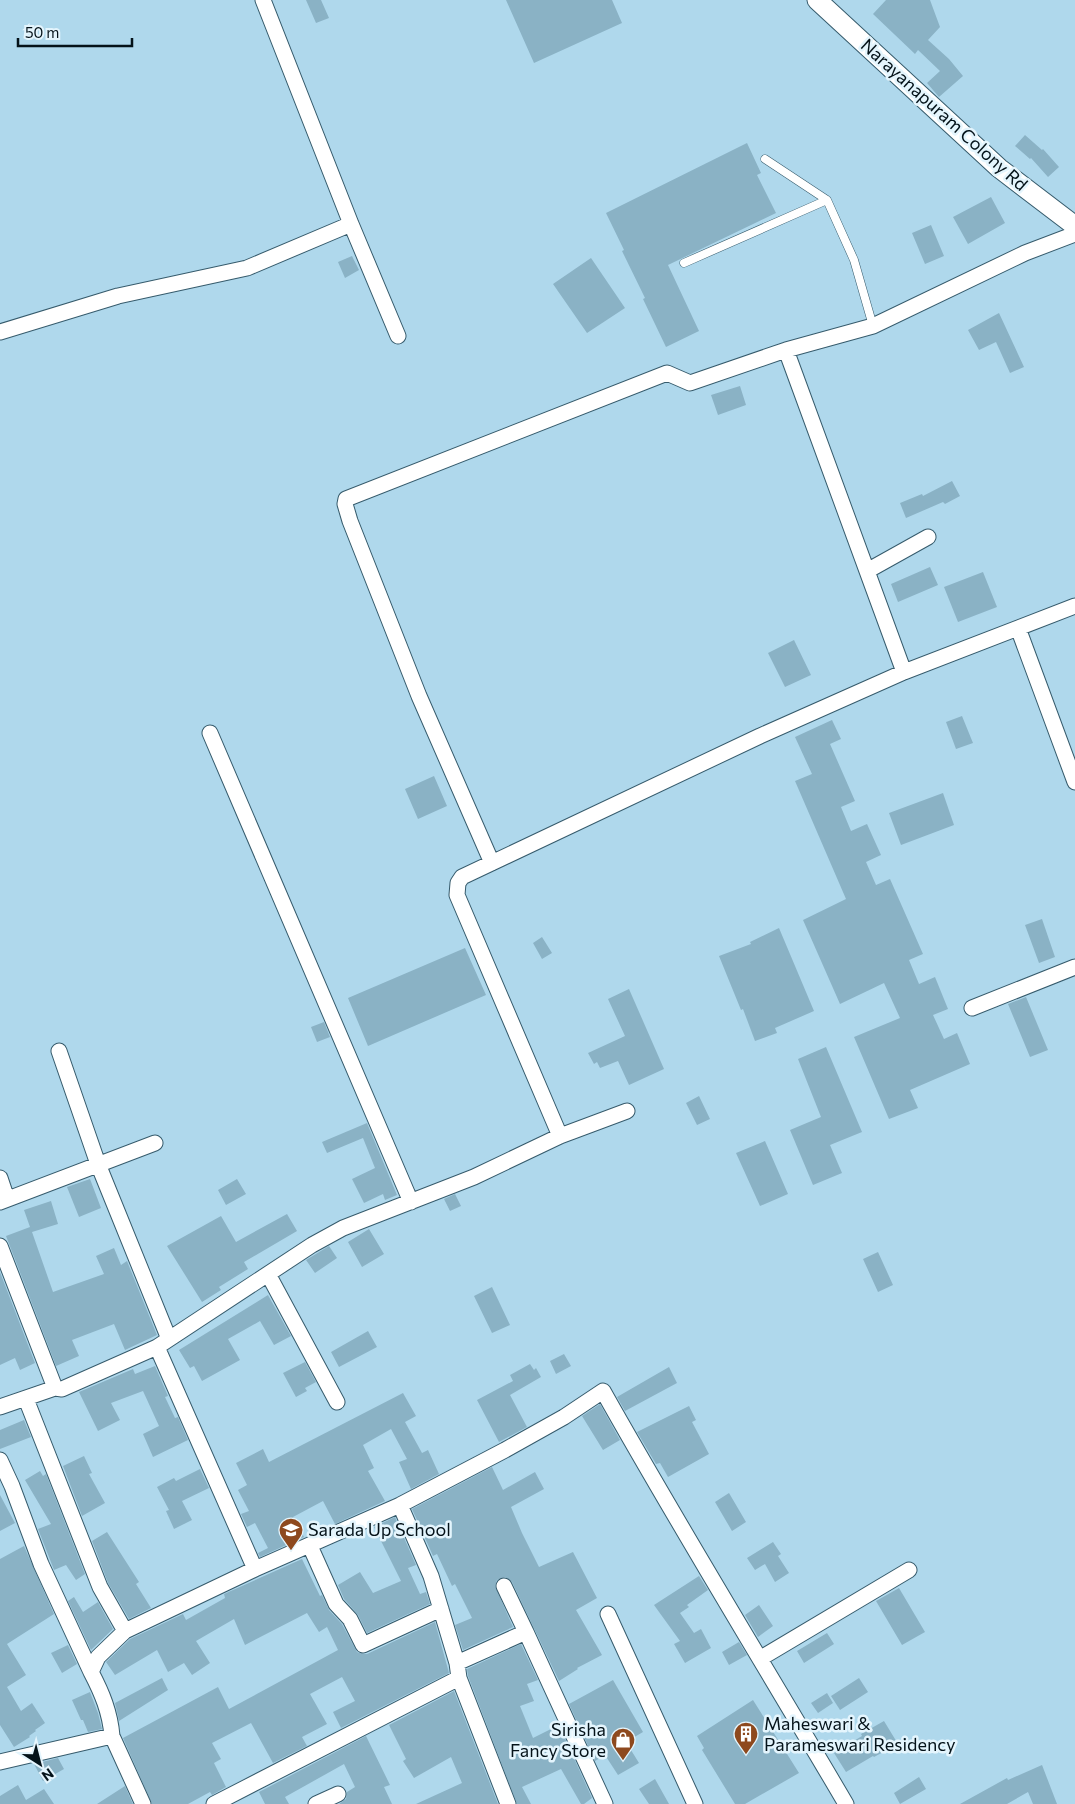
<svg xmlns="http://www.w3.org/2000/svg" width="1075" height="1804" font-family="Commissioner,sans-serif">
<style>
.building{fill:#8ab2c5}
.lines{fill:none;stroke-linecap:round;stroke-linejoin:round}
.service-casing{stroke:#365b6c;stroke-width:9}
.minor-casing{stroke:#365b6c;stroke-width:17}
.tertiary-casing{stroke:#365b6c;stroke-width:21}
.service{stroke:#fff;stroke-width:8}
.minor{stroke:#fff;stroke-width:15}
.tertiary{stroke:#fff;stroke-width:19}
.labels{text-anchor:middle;stroke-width:5;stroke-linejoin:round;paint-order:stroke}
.street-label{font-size:18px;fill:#041219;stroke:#e4f5fd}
.poi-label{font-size:18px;fill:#041219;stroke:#e4f5fd;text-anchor:start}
</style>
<rect width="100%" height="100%" fill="#afd8ec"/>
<path class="building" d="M306 0H321L329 18 316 23Z
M506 0H612L622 23 534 63Z
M886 0H930L940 27 928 40 949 59 963 76 939 97 927 83 940 71 918 50 915 54 873 14Z
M1025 135 1042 150 1043 149 1059 167 1048 177 1031 158 1030 159 1015 146Z
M747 143 761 173 757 175 776 213 668 265 699 331 666 347 643 299 645 298 622 251 624 250 606 213Z
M991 197 1005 223 968 244 953 217Z
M931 225 944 256 925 264 912 233Z
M352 256 359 270 345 278 338 262Z
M591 258 625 308 587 333 553 284Z
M999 313 1024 367 1010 373 996 342 979 350 968 330Z
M740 386 746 405 718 415 711 395Z
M952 481 960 496 945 504 943 502 906 518 900 503 922 494 923 496Z
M930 567 938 585 898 602 891 584Z
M983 572 997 607 958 622 944 587Z
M794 640 811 675 785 687 768 653Z
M962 716 973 743 956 749 946 722Z
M832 720 841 739 830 744 855 801 841 807 851 831 867 824 881 855 866 862 876 885 890 879 923 954 909 960 919 984 935 977 948 1009 933 1015 944 1039 957 1033 970 1064 910 1090 918 1108 889 1119 854 1037 900 1018 884 983 840 1004 803 920 846 899 795 781 812 774 795 737Z
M434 776 447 806 418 819 405 789Z
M943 793 954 825 901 845 889 813Z
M1042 919 1055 957 1039 963 1025 925Z
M779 928 814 1011 775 1028 777 1033 755 1041 743 1009 741 1010 719 956 751 944 750 942Z
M542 937 552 953 542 959 533 943Z
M465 948 486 995 368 1046 348 998Z
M629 989 664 1069 629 1085 618 1061 600 1068 597 1062 594 1064 588 1053 625 1036 608 999Z
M1026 997 1048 1050 1030 1057 1008 1004Z
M324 1022 330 1037 317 1042 311 1027Z
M826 1047 862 1132 830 1145 842 1173 813 1185 790 1130 821 1117 798 1059Z
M699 1096 710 1119 697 1125 686 1103Z
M367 1123 397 1195 385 1200 383 1194 364 1203 352 1179 375 1168 363 1138 327 1153 322 1142Z
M765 1141 788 1194 760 1206 736 1153Z
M90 1179 101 1208 79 1217 67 1187Z
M237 1179 246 1194 226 1205 218 1190Z
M455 1194 461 1206 450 1211 444 1199Z
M51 1201 58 1224 32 1232 53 1292 104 1274 96 1256 114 1248 121 1265 127 1261 157 1335 125 1350 114 1324 72 1340 79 1356 56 1366 6 1236 30 1227 24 1210Z
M287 1214 297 1231 244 1262 248 1269 219 1287 221 1290 202 1302 167 1246 221 1216 236 1242Z
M369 1229 384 1254 362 1267 348 1242Z
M329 1246 337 1258 315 1273 306 1260Z
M878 1252 893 1285 878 1292 863 1259Z
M0 1272 35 1363 20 1370 15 1358 0 1365Z
M492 1287 510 1325 492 1333 474 1296Z
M268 1295 291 1336 274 1345 260 1321 228 1339 240 1360 202 1381 194 1366 190 1368 179 1350Z
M368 1331 377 1347 339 1367 331 1352Z
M564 1354 571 1366 556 1374 550 1361Z
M305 1362 316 1382 305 1388 307 1391 296 1397 283 1373Z
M530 1364 534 1370 536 1368 541 1377 510 1395 527 1427 499 1442 477 1400 513 1381 510 1375Z
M155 1366 168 1396 165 1397 175 1418 178 1417 188 1440 153 1457 143 1434 159 1426 143 1391 111 1403 120 1420 98 1431 79 1392 133 1369 135 1374Z
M669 1367 677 1383 625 1411 617 1397Z
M403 1393 416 1416 405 1422 422 1453 428 1450 439 1474 411 1489 399 1462 407 1459 391 1429 363 1445 374 1468 368 1471 385 1501 335 1524 323 1501 293 1517 304 1537 260 1557 258 1553 268 1548 255 1523 247 1527 241 1514 249 1511 238 1490 247 1485 236 1463 263 1449 269 1462Z
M600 1404 620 1440 603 1450 582 1416Z
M689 1406 696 1420 692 1422 709 1454 668 1477 660 1463 656 1464 637 1432Z
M24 1420 31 1437 0 1449V1430Z
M84 1456 92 1473 89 1474 105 1503 82 1516 63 1466Z
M492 1467 503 1490 535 1472 544 1489 511 1507 522 1533 539 1567 573 1552 597 1598 576 1610 602 1655 577 1668 578 1669 559 1681 512 1582 505 1577 497 1580 495 1586 513 1627 463 1650 455 1625 472 1618 455 1584 452 1586 437 1554 433 1556 412 1509Z
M200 1469 209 1488 182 1501 192 1520 174 1529 166 1511 169 1510 157 1487 174 1478 176 1481Z
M40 1471 43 1476 46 1474 85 1574 76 1580 66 1565 54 1570 38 1529 51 1524 25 1480Z
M729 1493 746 1522 732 1531 715 1502Z
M0 1495 15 1523 0 1531Z
M395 1517 416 1565 408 1568 420 1594 426 1592 430 1604 367 1633 358 1615 344 1599 338 1585 360 1572 373 1593 401 1581 374 1527Z
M107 1532 139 1582 136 1584 151 1608 129 1619 108 1583 92 1541Z
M773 1542 781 1554 778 1556 789 1573 775 1582 765 1564 755 1570 747 1558Z
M24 1546 54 1614 7 1644 26 1675 7 1687 21 1711 32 1703 45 1723 35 1730 36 1731 29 1736 30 1737 14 1747 0 1725V1559Z
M302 1559 320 1596 322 1595 329 1610 342 1624 357 1652 362 1654H367L435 1622 449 1673 341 1728 333 1712 355 1701 342 1677 310 1694 327 1724 302 1737 307 1746 273 1763 251 1723 212 1743 221 1759 214 1763 226 1787 212 1795 210 1792 188 1804H152L123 1738 218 1687 229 1709 338 1650 327 1627 319 1632 307 1613 245 1645 234 1619 196 1641 210 1663 192 1675 184 1663 168 1672 157 1650 115 1675 106 1662 130 1639 183 1614 186 1620 225 1598 224 1594Z
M699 1576 708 1590 687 1605 689 1607 680 1613 694 1633 701 1629 711 1648 685 1663 674 1644 680 1641 654 1605Z
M899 1588 925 1632 902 1645 876 1601Z
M74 1597 83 1612 98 1602 113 1629 91 1650 68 1601Z
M759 1605 773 1626 758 1637 745 1615Z
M827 1633 834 1644 804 1663 797 1651Z
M739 1642 747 1655 729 1665 722 1652Z
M521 1644 538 1680 527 1684 534 1701 520 1706 533 1738 559 1725 592 1798 584 1804H581L561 1769 522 1787 531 1804H517L468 1676 467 1669Z
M68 1645 77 1664 62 1673 51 1653Z
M162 1678 168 1690 119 1721 115 1703Z
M859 1678 868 1692 840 1710 831 1696Z
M613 1680 643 1732 626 1742 639 1763 618 1775 605 1755 595 1761 569 1704Z
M454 1691 498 1804H416L462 1783 451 1757 414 1778 403 1761 406 1759 389 1725Z
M90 1692 98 1713 102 1729 88 1732 83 1720H81L72 1700Z
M827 1693 833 1703 818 1713 811 1703Z
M753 1700 799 1773 745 1804H735L702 1750 704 1748 697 1736Z
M884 1721 898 1744 874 1757 873 1756 846 1772 834 1753 862 1736 861 1734Z
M366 1736 390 1785 384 1787 392 1804H339L346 1799 347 1792 355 1787 344 1764 285 1797 289 1804H265L259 1792Z
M58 1758 64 1769 43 1781 34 1764Z
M1042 1765 1057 1804H1033L1028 1792 1007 1804H960L1007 1778 1008 1780Z
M919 1777 926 1789 900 1804 894 1793Z
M655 1779 669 1804H649L639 1789Z
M18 1785 26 1800 44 1789 54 1804H0V1796Z
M125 1786 133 1804H97Z"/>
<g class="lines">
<defs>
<path id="service" d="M765 159 827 200 854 260 873 326
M684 263 827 200"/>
<path id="minor" d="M263 0 351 224 398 336
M0 332 118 296 247 268 351 224
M786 350 904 672
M867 571 928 537
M1018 628 1075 782
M210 733 411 1202
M492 863 419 696 350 521 345 504 346 499 667 373 690 383 786 350 873 326 1025 253 1075 234
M972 1008 1075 967
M59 1051 98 1164 169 1339
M560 1136 457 895 458 883 462 877 760 736 904 672 1075 606
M0 1178 7 1199
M0 1202 155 1143
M0 1246 55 1388
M268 1274 337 1402
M26 1399 100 1587 125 1631
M0 1407 55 1388 62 1389 157 1347
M0 1460 12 1486 41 1564 91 1672
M400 1505 431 1576 457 1663
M310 1546 336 1604 350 1619 363 1645 441 1609
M255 1569 157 1347 312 1245 343 1228 474 1177 560 1136 627 1111
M504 1586 526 1632
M608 1614 695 1804
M761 1658 909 1570
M459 1678 508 1804
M112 1736C110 1712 102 1693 91 1672L98 1657 125 1631 255 1569 400 1505 505 1450 564 1417 603 1391C681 1530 765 1666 846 1804
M0 1762 112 1736 143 1804
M214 1804 459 1678 457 1663 526 1632 605 1804
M316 1804 338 1794"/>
<path id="tertiary" d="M817 0 999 168 1075 226"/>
</defs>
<use href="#service" class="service-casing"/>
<use href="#minor" class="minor-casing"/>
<use href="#tertiary" class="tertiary-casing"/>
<use href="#service" class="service"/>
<use href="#minor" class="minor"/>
<use href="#tertiary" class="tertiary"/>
</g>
<defs>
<symbol id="school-pin" viewBox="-11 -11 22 30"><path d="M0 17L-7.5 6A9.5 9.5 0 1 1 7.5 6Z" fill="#8e491e" stroke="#e4f5fd"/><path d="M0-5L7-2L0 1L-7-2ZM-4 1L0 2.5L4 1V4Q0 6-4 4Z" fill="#fff"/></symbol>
<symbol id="building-pin" viewBox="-11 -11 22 30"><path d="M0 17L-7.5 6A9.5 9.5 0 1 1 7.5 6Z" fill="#8e491e" stroke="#e4f5fd"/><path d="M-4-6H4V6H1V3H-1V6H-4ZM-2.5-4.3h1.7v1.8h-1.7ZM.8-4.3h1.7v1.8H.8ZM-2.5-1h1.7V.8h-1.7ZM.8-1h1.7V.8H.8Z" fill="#fff"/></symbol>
<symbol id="shop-pin" viewBox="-11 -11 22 30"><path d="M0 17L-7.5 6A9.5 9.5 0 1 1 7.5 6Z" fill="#8e491e" stroke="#e4f5fd"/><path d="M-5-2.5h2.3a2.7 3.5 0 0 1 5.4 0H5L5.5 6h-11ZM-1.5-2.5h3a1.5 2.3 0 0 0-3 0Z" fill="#fff"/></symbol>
</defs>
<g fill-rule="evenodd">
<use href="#school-pin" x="277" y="1516" width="28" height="38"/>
<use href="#building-pin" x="732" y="1720" width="28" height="38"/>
<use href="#shop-pin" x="609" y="1726" width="28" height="38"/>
</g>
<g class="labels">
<g class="street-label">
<text transform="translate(944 115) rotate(42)" y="6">Narayanapuram Colony Rd</text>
</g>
<g class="poi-label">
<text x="308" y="1536">Sarada Up School</text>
<text x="764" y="1730">Maheswari &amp;<tspan x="764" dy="21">Parameswari Residency</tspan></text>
<text x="606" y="1736" text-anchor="end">Sirisha<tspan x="606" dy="21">Fancy Store</tspan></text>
</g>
</g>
<g transform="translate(40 1764) rotate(144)" stroke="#e4f5fd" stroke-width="4" paint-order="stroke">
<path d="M0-4L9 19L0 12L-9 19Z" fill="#041219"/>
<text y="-8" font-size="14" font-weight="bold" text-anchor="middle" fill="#041219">N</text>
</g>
<path d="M18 38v8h114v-8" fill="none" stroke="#041219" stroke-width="2.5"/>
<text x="25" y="38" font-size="15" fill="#041219" stroke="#e4f5fd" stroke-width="4" paint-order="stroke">50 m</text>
</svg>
